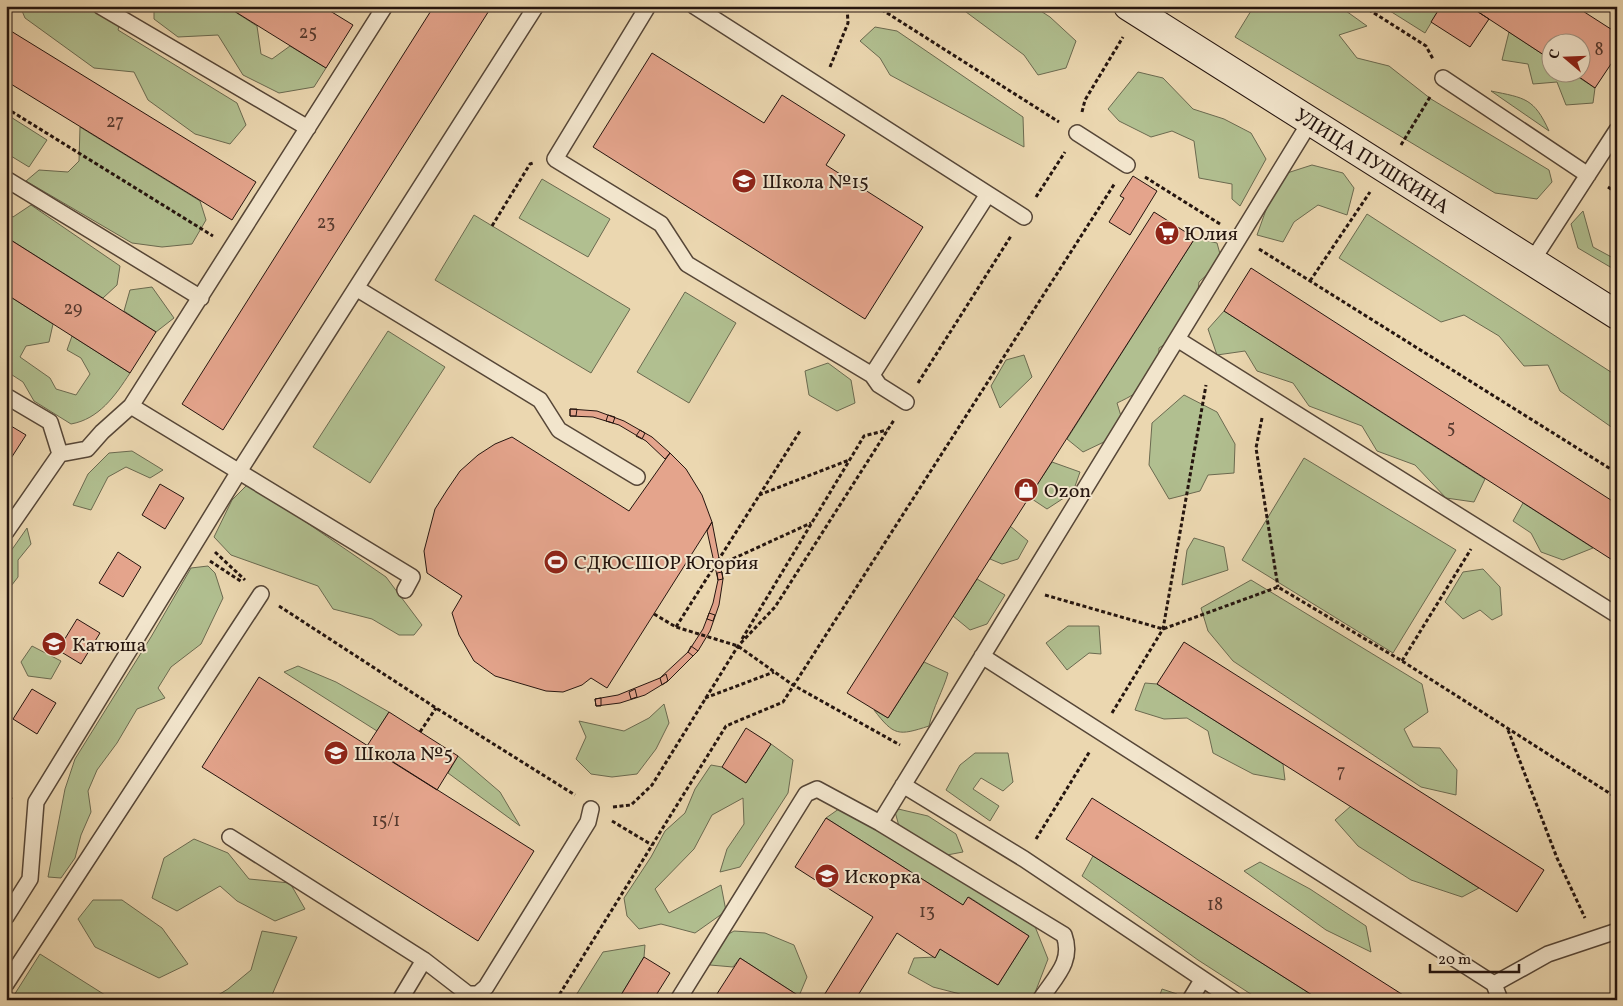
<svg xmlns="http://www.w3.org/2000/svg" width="1623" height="1006" font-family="Vollkorn,serif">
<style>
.green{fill:#b1bf90;stroke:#6b6a50}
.building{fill:#e4a48c;stroke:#25150f}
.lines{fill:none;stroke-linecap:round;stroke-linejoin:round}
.lane-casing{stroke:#564637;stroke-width:18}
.secondary-casing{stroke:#25150f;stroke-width:30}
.path{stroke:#25150f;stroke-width:3;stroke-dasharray:4 2.5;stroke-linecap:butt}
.lane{stroke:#f2e5cc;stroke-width:15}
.secondary{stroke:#f2e5cc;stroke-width:28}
.labels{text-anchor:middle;stroke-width:4;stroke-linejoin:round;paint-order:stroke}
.number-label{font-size:18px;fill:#55392e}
.street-label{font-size:20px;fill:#25150f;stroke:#f2e5cc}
.poi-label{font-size:20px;fill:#25150f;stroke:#f2e5cc;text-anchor:start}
</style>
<rect width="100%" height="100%" fill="#ebd7b0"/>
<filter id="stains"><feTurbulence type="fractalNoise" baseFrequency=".004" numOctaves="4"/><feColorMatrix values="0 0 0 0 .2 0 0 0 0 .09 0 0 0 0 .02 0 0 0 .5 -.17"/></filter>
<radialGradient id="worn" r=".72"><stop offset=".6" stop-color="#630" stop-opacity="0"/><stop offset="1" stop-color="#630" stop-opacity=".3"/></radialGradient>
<path class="green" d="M20 6H124L118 30 237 103 246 125 230 144 195 134 148 100 134 72 94 68 25 18Z
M154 6H226L257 26 261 54 272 59 290 46 326 68 314 87 279 93 243 75 218 35 178 37 154 19Z
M794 6H833L834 10H811Z
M958 6H1033L1050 17 1076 41 1066 68 1038 75 1024 55Z
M1254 6H1339L1367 26 1339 35 1357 58 1389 66 1431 99 1549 170 1552 182 1537 199 1495 193 1235 37Z
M1382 6H1441L1425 33Z
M875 27 897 31 1023 117 1024 147 890 75 880 58 860 41Z
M1509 32 1550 59V72L1572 73 1595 88 1593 103 1566 105 1557 82 1533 84 1528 64 1502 60Z
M1138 72 1163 78 1193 109 1224 119 1251 133 1266 159 1240 206 1232 199V184L1199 178 1194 141 1172 131 1151 137 1119 121 1108 109Z
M1491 91C1525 98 1534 98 1549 131Z
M6 114 47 140 29 167 6 153Z
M80 127 200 201 206 220 192 244 162 247 132 243 26 181 39 170 68 172 79 161Z
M1312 165 1343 173 1354 188 1347 215 1318 205 1294 222 1283 242 1257 235 1267 207 1284 174Z
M542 179 610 219 588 257 519 218Z
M31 205 120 266 117 285 103 298 6 237V212L13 217Z
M1583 211 1593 247 1617 260V271L1578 248 1571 224Z
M1367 214 1617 376V431L1560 391 1548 365 1524 366 1499 336 1464 315 1441 322 1339 258Z
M474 215 630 309 591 373 435 280Z
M1195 238 1217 243 1222 261 1199 282 1197 299 1182 333 1159 348C1159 379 1143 391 1117 403L1121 416 1106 441 1083 452 1067 439Z
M152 287 174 318 156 332 124 311 130 290Z
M685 292 736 323 689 403 637 372Z
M6 294 53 324 49 342 26 346 20 357 50 378 56 389 76 395 90 374 81 358 67 350 72 336 130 373C115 396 99 419 71 424L34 401 23 382 6 371Z
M1224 311 1485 479 1474 502 1446 498 1415 465 1377 451 1362 426 1309 406 1293 383 1257 371 1245 351 1217 355 1208 329Z
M388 331 445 367 370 483 313 447Z
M1024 355 1032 377 1000 408 991 386 1006 360Z
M828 363 851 380 855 403 837 411 809 395 805 371Z
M1184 395 1217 412 1235 444 1234 473 1208 475 1200 491 1169 499 1149 465 1152 423Z
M132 451 163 470 150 478 126 467 108 477 91 510 73 505 88 474 109 453Z
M1304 458 1456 550 1393 653 1242 560Z
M1052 462 1080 472 1073 492 1047 509 1029 497Z
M249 483 386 577 422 625 414 635H399L372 619 333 609 318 586 231 555 214 537 232 500Z
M1523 503 1593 548 1563 560 1541 552 1531 533 1513 521Z
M1010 526 1028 541 1018 559 1002 564 990 559Z
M27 528 31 544 18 560V577L8 590 6 558Z
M1194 538 1224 547 1228 570 1182 585 1187 550Z
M208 566 215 573 223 598 201 644 171 667 158 688 165 698 137 709 117 743 97 770 88 791 91 812 81 835 75 858 61 878 48 877 65 789 75 759 151 637 191 568Z
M1483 569 1500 587 1502 615 1492 620 1480 610 1463 619 1445 602 1463 572Z
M977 579 1005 595 987 624 970 630 953 616Z
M1251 580 1422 684 1428 712 1404 729 1413 747 1440 748 1457 770 1456 795 1421 787 1233 661 1208 631 1201 608Z
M1068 626H1099L1101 654 1089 653 1067 670 1046 643Z
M32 646 61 661 51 679 28 676 21 662Z
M924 662 948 673C943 691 933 707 929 726 898 736 894 736 874 710L888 718Z
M298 666 336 682 389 712 377 731 284 672Z
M1145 683 1157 684 1283 764 1285 780 1253 774 1213 753 1208 731 1187 718 1164 719 1135 710Z
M664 704 669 723 656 749 637 774 612 777 591 774 576 759 586 737 579 721 624 731 649 718Z
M771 744 793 760 788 793 740 867 720 872 727 849 744 824 743 798 712 815 694 849 655 889 669 913 721 885 726 911 695 933 661 924 639 929 627 916 624 898 651 857 665 831 685 813 695 789 711 765 722 767 746 783Z
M975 753H1008L1013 782 1003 791 981 778 973 789 999 806 990 821 946 790 960 765Z
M458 756 500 792 520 826 448 773Z
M843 806 900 830 894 808 928 816 956 834 963 852 947 855 1034 924 1048 959 1033 998 966 1000 960 994 933 987 908 973 914 958 935 957 940 949 998 985 1029 936 969 897 963 905 826 818Z
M1351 806 1479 888 1462 897 1411 880 1358 846 1335 820Z
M194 839 228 853 249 879 290 883 305 909 275 921 237 901 220 886 177 911 152 898 164 858Z
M1093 856 1320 1000H1260L1198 960 1082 876Z
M1260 862 1310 889 1366 926 1371 952 1326 930 1244 871Z
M93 900H122L162 928 188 964 159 978 95 947 78 919Z
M262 931 297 937 272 995 268 1000H210L228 989 251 970Z
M734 931 765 933 794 945 807 977 799 996 740 958 733 967 710 965 714 942Z
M645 945 644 957 618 1000H573L603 952Z
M40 954 113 1000H11Z
M1162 989 1177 994 1174 1000H1158Z"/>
<path class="building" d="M226 6H322L353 25 326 68Z
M434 6H492L223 430 182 404Z
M1441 6H1469L1489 19 1470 47 1431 22Z
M1469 6H1575L1617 33V55L1595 88 1572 72H1580V42H1550V59Z
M6 28 256 182 232 220 6 81Z
M652 53 764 123 782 95 845 135 826 165 923 227 865 319 593 147Z
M1133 176 1157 191 1130 235 1109 222 1124 198 1120 196Z
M1154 212 1195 238 888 718 847 693Z
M6 237 156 332 130 373 6 294Z
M1251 268 1617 504V563L1224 311Z
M570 409 597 411 624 421 652 437 670 453 665 459 646 441 619 425 593 417 570 416Z
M570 409H577L576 416H570Z
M608 415 615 417 613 423 606 421Z
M6 423 26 435 6 466Z
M640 430 645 433 642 439 636 436Z
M512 437 629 511 670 453 686 469 702 495 712 522 607 688 591 678 582 685 563 692 546 691 495 676 474 661 459 635 452 613 462 596 427 573 424 551 435 509 447 490 460 471 478 455 495 444Z
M160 484 184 498 165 529 142 515Z
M712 522 723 579 719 605 710 631 698 651 668 681 645 695 620 703 596 706 595 699 618 695 660 678 688 652 703 629 713 603 718 580 707 531Z
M118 552 141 567 123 597 99 583Z
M722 572 723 579 718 580 717 573Z
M709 613 715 615 713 621 707 619Z
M77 619 100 633 81 664 58 650Z
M1184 642 1544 870 1517 912 1157 684Z
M691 646 698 651 693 656 688 652Z
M666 674 668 681 662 685 660 678Z
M259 677 534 851 478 941 202 767Z
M32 689 56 703 37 734 13 719Z
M635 689 637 697 631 699 629 692Z
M601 698V706H596L595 699Z
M389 712 458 756 437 790 367 746Z
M746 728 771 744 746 783 722 767Z
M6 772 11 775 6 783Z
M1092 798 1293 925 1411 1000H1320L1093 856 1066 839Z
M826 818 963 905 968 897 1029 936 998 985 940 949 935 958 897 933 855 1000H821L873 917 795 867Z
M644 957 670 973 653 1000H618Z
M740 958 799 996 806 1000H713Z"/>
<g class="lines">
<defs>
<path id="lane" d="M100 6 308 128
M648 6 555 159 661 224 687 264 872 375 879 385 906 402
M694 6 988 194 872 375
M1443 78 1588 175
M1077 133 1127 165
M6 179 201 298
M988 194 1024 217
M1532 261 1617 130
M356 288 540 400 559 430 637 477
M1177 339 1617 615
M6 396 50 422 60 454
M131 406 412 577 405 590
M6 532 60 454 87 449 102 432 131 406 385 6
M982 656 1494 984 1500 1000
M903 785 1024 859 1234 1000
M880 823 1310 122
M230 837 424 960 468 994H478L486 987 588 822 591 809
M6 917 30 879 36 802 238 473 536 6
M6 984 261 594
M1494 984 1548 954 1617 931
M400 1000 424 960
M678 1000 806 794 817 789 880 823 1064 935C1074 962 1054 978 1040 1000
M1190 1000 1202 980"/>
<g id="secondary">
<path id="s1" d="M1128 6 1617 315"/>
</g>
</defs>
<use href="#lane" class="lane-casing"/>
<use href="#secondary" class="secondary-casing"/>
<path class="path" d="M876 6 1059 122
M1363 6 1426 46 1433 59
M830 67 848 23 847 6
M6 108 213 236
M1082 112 1085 100 1123 37
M1401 145 1430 97
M1145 177 1220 224
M1608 187 1617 193
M1036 197 1065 152
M492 226 530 164 533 163
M1259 249 1617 473
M1310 281 1370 192
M918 383 1011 236
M1262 418 1256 448 1278 587
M759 495 849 460
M215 552 245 580
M210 561 242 582
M715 567 811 523
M1045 595 1163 629 1278 587 1402 661 1617 798
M279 606 436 708 575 795
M654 614 676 627 738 646 793 685 900 745
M676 627 800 431
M742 639 864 436 887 430
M1402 661 1471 549
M705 698 774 672
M1112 713 1163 629 1206 385
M1508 730 1557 858 1585 918
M420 732 436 708
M6 806 13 795
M613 807 631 805 652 785 738 646 775 607 894 420
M612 821 652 845
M1036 839 1090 751
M556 1000 726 726 783 702 1115 183"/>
<use href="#lane" class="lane"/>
<use href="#secondary" class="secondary"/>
</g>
<defs>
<symbol id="school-disc" viewBox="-11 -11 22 22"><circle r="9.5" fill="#8f2418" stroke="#f2e5cc"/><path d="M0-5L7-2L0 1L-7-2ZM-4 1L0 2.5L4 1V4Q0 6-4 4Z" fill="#fff"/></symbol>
<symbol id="supermarket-disc" viewBox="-11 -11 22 22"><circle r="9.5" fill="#8f2418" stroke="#f2e5cc"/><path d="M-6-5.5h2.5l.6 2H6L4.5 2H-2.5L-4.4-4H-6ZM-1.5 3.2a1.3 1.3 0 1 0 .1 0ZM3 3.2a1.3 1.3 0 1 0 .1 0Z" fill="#fff"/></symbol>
<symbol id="shop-disc" viewBox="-11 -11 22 22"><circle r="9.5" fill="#8f2418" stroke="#f2e5cc"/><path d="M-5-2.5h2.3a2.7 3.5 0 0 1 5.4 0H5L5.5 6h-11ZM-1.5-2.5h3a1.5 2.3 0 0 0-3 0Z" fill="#fff"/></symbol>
<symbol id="stadium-disc" viewBox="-11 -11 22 22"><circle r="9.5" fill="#8f2418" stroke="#f2e5cc"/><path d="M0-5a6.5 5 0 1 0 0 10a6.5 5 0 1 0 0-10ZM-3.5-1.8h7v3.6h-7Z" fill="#fff"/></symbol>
</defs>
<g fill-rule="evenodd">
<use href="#school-disc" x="730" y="167" width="28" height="28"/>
<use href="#supermarket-disc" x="1153" y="219" width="28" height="28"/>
<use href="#shop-disc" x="1012" y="476" width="28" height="28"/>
<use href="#stadium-disc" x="542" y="548" width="28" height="28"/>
<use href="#school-disc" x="40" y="630" width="28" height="28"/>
<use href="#school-disc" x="322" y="739" width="28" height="28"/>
<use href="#school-disc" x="813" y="862" width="28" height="28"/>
</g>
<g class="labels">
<g class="number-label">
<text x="308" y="38">25</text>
<text x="1599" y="55">8</text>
<text x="115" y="127">27</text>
<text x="326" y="228">23</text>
<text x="73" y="314">29</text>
<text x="1451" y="433">5</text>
<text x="1341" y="777">7</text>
<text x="386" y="826">15/1</text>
<text x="1215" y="910">18</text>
<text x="927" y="917">13</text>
</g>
<g class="street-label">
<text dy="7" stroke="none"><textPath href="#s1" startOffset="289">УЛИЦА ПУШКИНА</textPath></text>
</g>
<g class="poi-label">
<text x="762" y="188">Школа №15</text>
<text x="1184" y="240">Юлия</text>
<text x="1044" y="497">Ozon</text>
<text x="574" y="569">СДЮСШОР Югория</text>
<text x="72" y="651">Катюша</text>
<text x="354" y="760">Школа №5</text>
<text x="844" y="883">Искорка</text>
</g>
</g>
<rect width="1623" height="1006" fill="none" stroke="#ebd7b0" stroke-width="25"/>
<rect x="8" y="8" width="1608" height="991" fill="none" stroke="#25150f" stroke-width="2.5"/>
<rect x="12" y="12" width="1598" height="981" fill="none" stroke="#25150f"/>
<g transform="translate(1566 58) rotate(289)"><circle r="24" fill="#f2e5cc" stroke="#a09280"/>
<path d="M0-4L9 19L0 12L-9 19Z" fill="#8f2418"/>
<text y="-8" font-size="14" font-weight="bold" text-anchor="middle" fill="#25150f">С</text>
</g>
<path d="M1430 964v8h89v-8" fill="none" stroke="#25150f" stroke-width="2.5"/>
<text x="1438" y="964" font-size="15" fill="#25150f" stroke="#f2e5cc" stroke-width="4" paint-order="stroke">20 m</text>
<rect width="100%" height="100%" filter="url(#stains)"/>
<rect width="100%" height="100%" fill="url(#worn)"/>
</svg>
